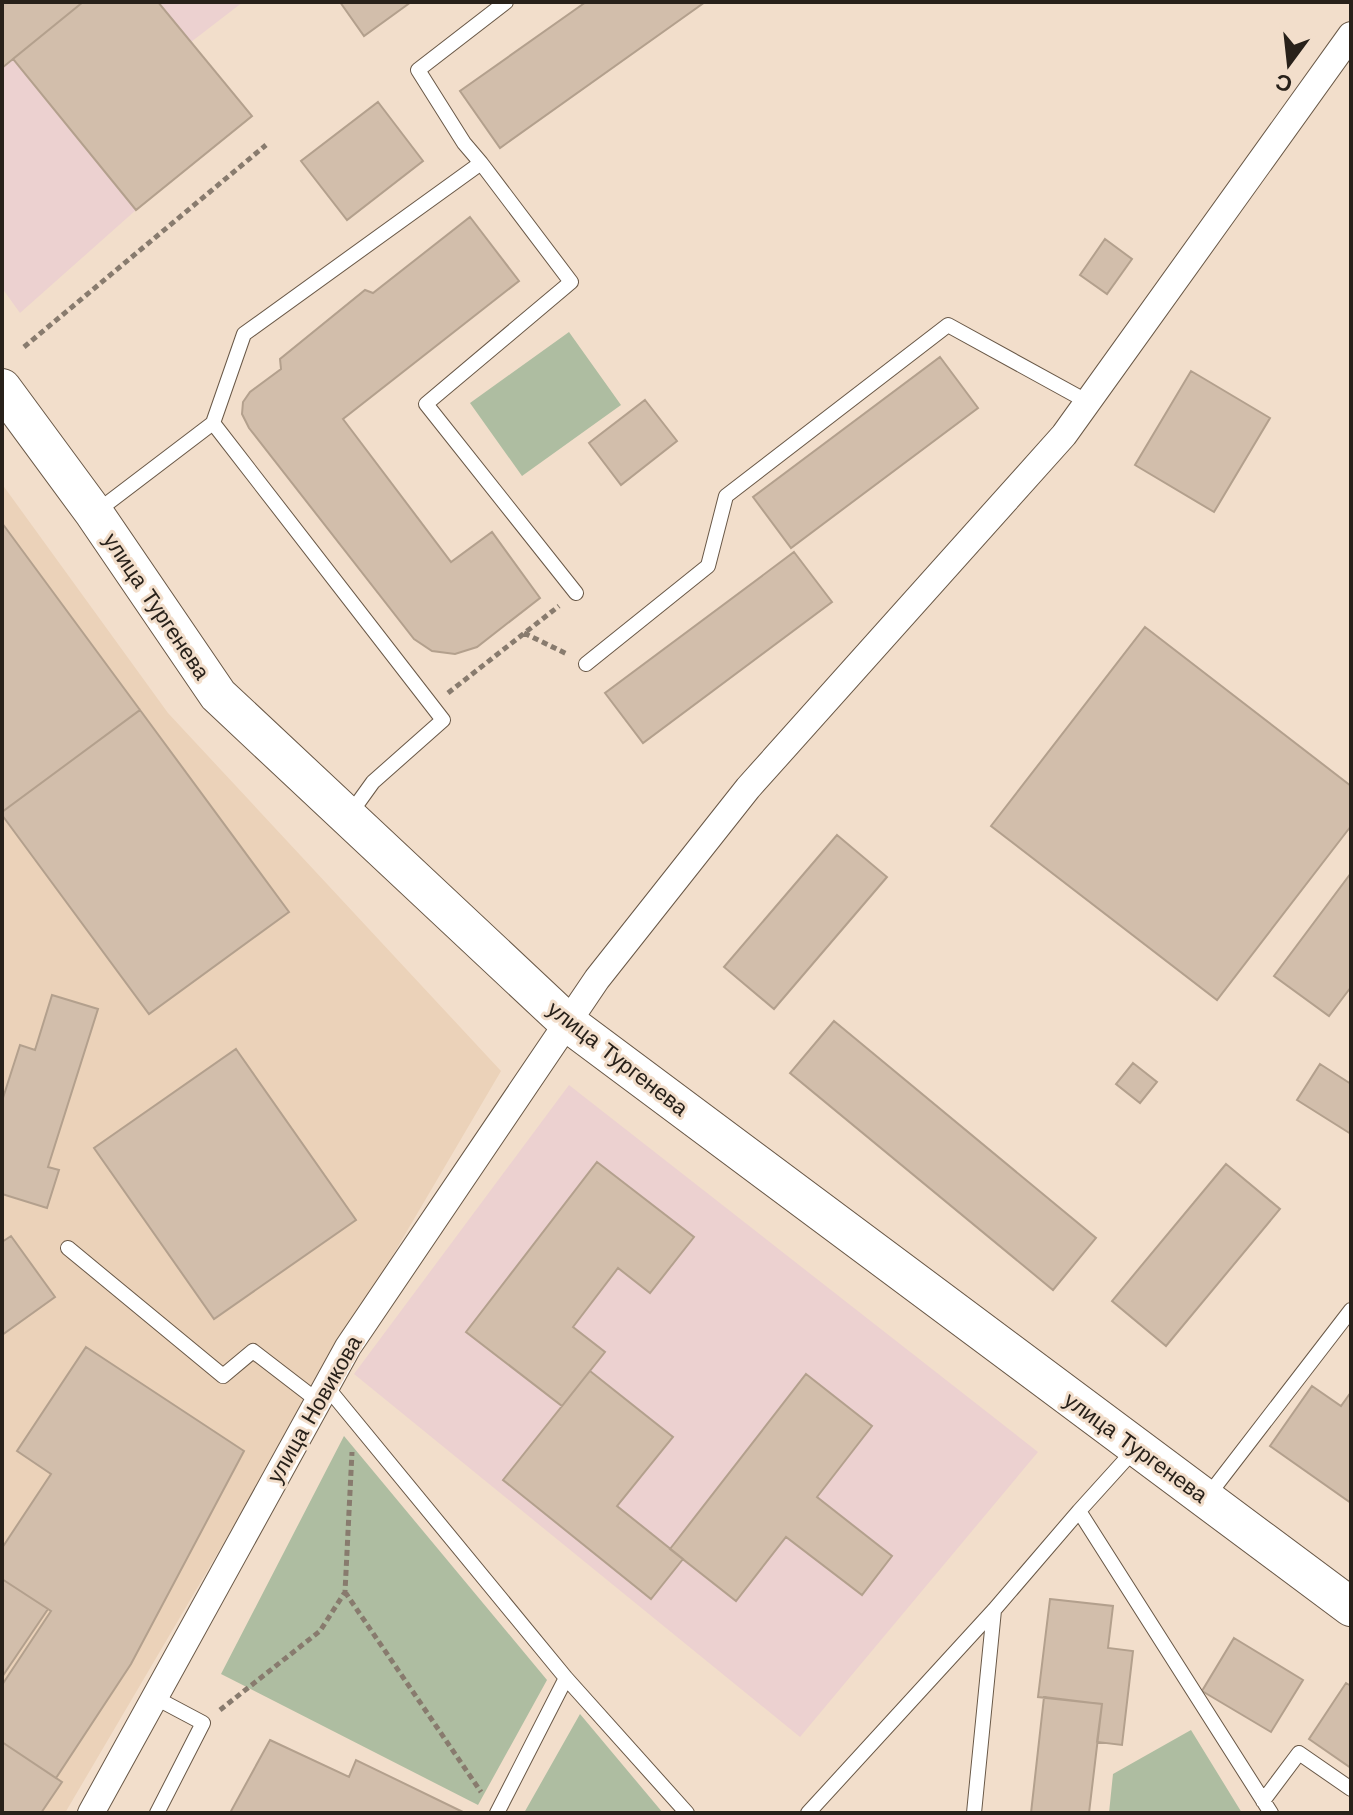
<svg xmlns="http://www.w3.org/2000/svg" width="1353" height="1815" font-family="'Work Sans',sans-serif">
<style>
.built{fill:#ebd2b9}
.education{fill:#ecd1d0}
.green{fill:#aebda1}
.building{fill:#d2beab;stroke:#b3a08d;stroke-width:2}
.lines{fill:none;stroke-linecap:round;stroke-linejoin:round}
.service-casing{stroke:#695847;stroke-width:16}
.minor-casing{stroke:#695847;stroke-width:28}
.secondary-casing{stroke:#695847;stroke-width:40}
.path{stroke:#887b6e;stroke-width:5;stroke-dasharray:6 4;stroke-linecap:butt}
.service{stroke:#fff;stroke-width:14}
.minor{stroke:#fff;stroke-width:26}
.secondary{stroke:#fff;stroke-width:38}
.labels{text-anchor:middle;stroke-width:6;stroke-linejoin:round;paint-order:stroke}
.street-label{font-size:22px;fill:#28211a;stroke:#f2decb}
</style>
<rect width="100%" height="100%" fill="#f2decb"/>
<path class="built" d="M2 484 168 713 501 1071 65 1813H2Z"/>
<path class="education" d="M2 2H83L13 60 136 210 20 313 2 288Z
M158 2H243L191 42Z
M569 1085 1038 1452 800 1737 354 1374Z"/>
<path class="green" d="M569 332 621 405 522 476 470 403Z
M344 1436 547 1680 478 1805 221 1674Z
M580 1714 663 1813H524Z
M1191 1730 1242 1813H1109L1113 1774Z"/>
<path class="building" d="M2 2H83L2 68Z
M83 2H158L252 116 136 210 13 59Z
M340 2H411L364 36Z
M586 2H705L500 148 460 91Z
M378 102 423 161 347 220 301 161Z
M470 217 519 281 343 419 451 562 492 532 540 598 477 647 455 654 432 651 414 639 249 428 242 414 243 402 250 392 281 369 280 359 365 290 373 293Z
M1105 239 1132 259 1107 294 1080 275Z
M940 357 978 408 791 548 753 497Z
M1191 371 1270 418 1214 512 1135 465Z
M645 400 677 441 621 485 589 443Z
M2 523 140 710 2 812Z
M794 552 832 602 643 743 605 693Z
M1145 627 1351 786V826L1217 1000 991 826Z
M140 710 289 912 149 1014 2 815V812Z
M837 835 887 877 774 1009 724 967Z
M1351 873V987L1329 1016 1274 976Z
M52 995 98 1009 48 1167 59 1170 47 1208 2 1194V1101L20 1045 35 1050Z
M834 1021 1096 1238 1053 1290 790 1073Z
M236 1049 356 1220 214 1319 94 1148Z
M1133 1063 1157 1082 1140 1103 1116 1084Z
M1320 1064 1351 1084V1134L1297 1100Z
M597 1162 694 1237 650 1293 618 1268 573 1327 605 1352 562 1406 466 1332Z
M1226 1164 1280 1209 1166 1346 1112 1301Z
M11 1236 55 1297 2 1335V1242Z
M86 1347 244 1451 131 1664 56 1778 2 1742V1685L51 1611 2 1579V1548L51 1474 17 1451Z
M590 1371 673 1437 617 1506 683 1559 651 1599 503 1480Z
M806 1374 872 1426 817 1497 892 1556 862 1595 786 1537 736 1601 670 1549Z
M1312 1386 1341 1406 1351 1392V1503L1270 1446Z
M2 1579 48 1609 2 1677Z
M1050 1599 1113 1606 1108 1648 1133 1651 1122 1745 1097 1742 1102 1704 1038 1697Z
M1234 1638 1303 1680 1271 1732 1202 1691Z
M1346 1683 1351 1686V1768L1309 1739Z
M1044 1697 1102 1704 1089 1813H1031Z
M270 1740 349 1777 356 1760 465 1813H230Z
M2 1742 62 1782 41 1813H2Z"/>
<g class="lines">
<defs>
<path id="service" d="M481 163 464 143 418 70 506 2
M213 423 244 334 481 163 571 282 426 404 576 593
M96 512 213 423 443 720 373 782 350 814
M586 664 708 566 726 496 948 325 1088 402
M68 1248 223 1376 253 1351 318 1401
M326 1386 566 1678 687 1813
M1136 1448 1079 1511 1271 1813
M1207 1497 1351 1310
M154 1697 203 1723 157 1813
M1263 1801 1299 1753 1351 1789
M497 1813 566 1678
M808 1813 994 1610 1079 1511
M974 1813 994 1610"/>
<path id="minor" d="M91 1813 348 1347 597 979 748 788 1064 435 1351 35"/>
<path id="secondary" d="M2 388 94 513 218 695 568 1023 1351 1607"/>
</defs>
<use href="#service" class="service-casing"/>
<use href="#minor" class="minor-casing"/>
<use href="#secondary" class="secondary-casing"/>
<path class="path" d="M24 347 266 145
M524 633 567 654
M448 693 559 606
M345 1592 481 1792
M220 1710 320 1631 345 1592 352 1452"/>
<use href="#service" class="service"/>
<use href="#minor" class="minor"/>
<use href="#secondary" class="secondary"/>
</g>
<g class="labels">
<g class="street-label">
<text transform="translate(157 606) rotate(56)" y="8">улица Тургенева</text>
<text transform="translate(618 1058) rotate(38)" y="8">улица Тургенева</text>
<text transform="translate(314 1409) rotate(-60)" y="8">улица Новикова</text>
<text transform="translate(1136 1447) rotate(36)" y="8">улица Тургенева</text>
</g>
</g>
<rect width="1353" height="1815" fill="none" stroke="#28211a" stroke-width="8"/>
<g transform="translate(1289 64) rotate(195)" stroke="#f2decb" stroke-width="6" paint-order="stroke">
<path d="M0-6L14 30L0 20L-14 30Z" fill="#28211a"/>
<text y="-12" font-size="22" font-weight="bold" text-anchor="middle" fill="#28211a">С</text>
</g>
</svg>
